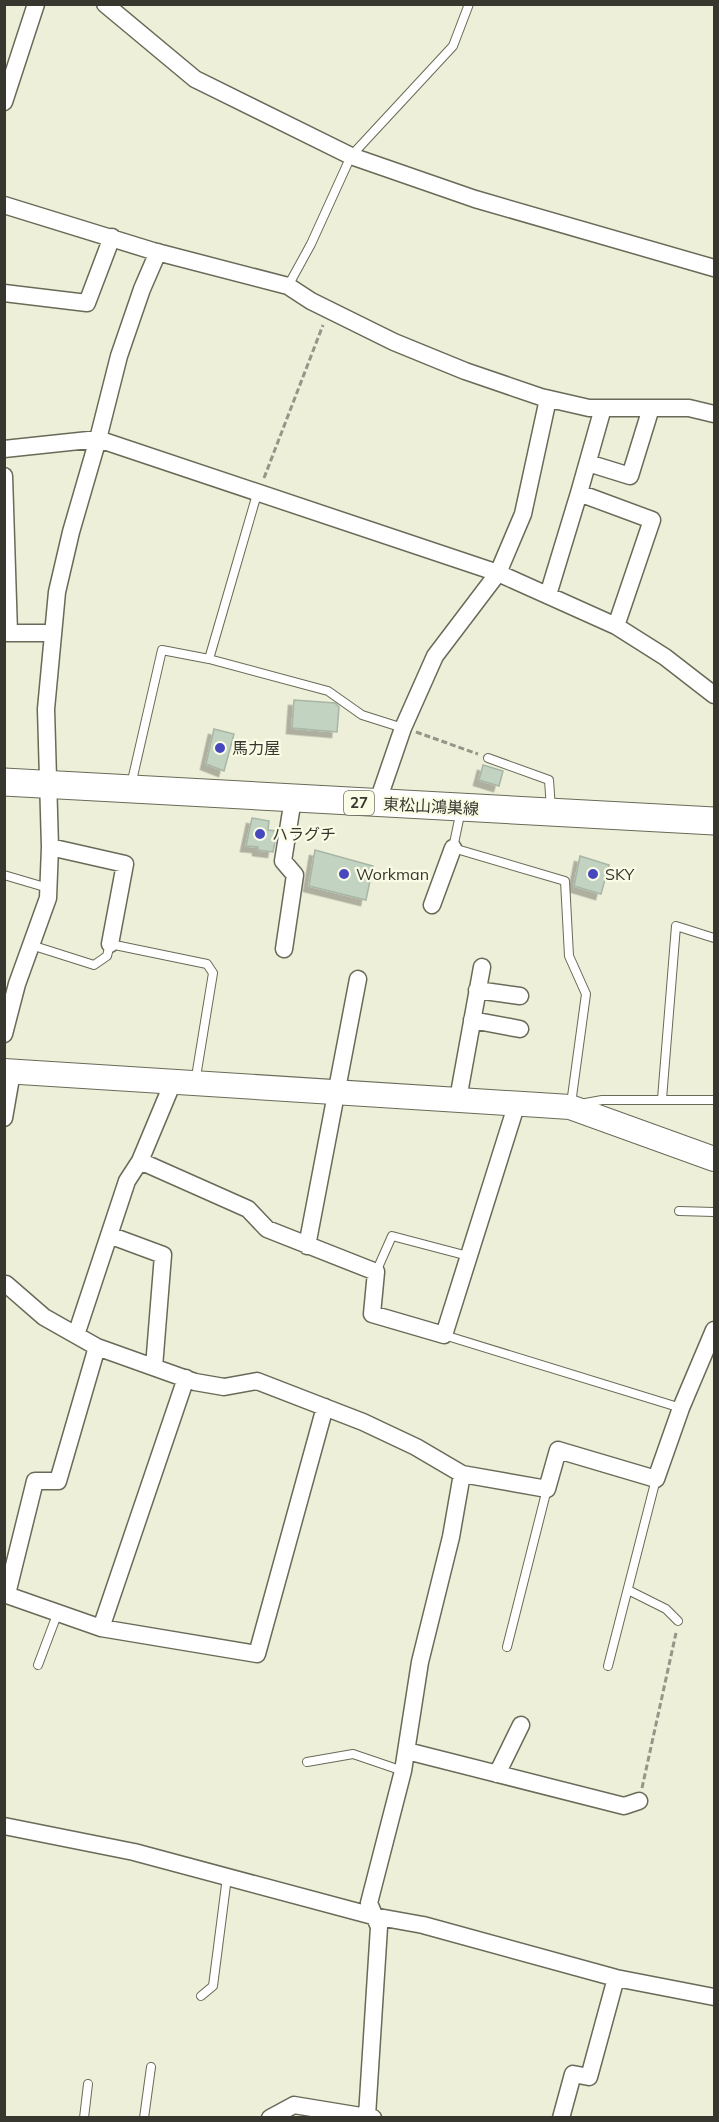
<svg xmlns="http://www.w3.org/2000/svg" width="719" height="2122" font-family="Mulish,'Noto Sans JP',sans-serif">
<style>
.building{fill:#c3d3c2;stroke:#a7b6a5;stroke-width:1.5;filter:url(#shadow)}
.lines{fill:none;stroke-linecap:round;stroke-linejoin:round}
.lane-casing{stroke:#696a57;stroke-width:10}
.street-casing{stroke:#696a57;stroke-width:19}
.secondary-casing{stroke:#696a57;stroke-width:26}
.primary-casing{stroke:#696a57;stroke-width:29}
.path{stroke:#959687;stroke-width:3;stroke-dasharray:6 3;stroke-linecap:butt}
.lane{stroke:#fff;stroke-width:8}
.street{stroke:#fff;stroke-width:16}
.secondary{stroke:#fff;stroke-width:24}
.primary{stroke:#fff;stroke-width:27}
.poi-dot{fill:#4848be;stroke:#fbfce6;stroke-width:2}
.labels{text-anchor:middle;stroke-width:4.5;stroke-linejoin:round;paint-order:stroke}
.shield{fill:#fbfce6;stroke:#727266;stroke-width:1.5}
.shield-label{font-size:15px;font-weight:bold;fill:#37372f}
.poi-label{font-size:16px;fill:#37372f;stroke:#fbfce6;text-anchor:start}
.street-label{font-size:16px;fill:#37372f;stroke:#fbfce6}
</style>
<defs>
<filter id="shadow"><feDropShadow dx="-5.5" dy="5.5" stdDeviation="0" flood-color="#0004"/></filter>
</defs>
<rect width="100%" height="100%" fill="#edefd9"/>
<path class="building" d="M294 700 335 703 339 707 337 732 292 728Z
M214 729 234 734 224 771 206 764Z
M483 765 503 771 499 786 479 780Z
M252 818 269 821 268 830 277 831 273 852 258 850V847L246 846Z
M315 850 373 866 366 900 309 886Z
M580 856 609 865 601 894 574 886Z"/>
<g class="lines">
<defs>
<path id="lane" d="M288 286 311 244 351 156 453 46 469 4
M209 659 328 691 362 715 403 728
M488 758 549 780 551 809
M131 785 162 650 209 659 257 494
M461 810 453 848 565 881 569 956 586 994 571 1104
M4 875 48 888
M31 945 94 965 107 956 110 944 207 964 213 973 195 1083
M662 1099 676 926 714 938
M580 1104 602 1100H714
M679 1211 714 1212
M376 1272 392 1236 468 1256
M444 1335 681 1408
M628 1590 666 1609 678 1621
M507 1647 547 1489
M38 1665 58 1612
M608 1666 656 1479
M307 1762 353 1754 403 1771
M201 1996 213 1986 227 1877
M84 2118 88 2084
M144 2118 151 2067"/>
<path id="street" d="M105 4 195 79 351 156 475 199 714 268
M4 102 36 4
M4 205 153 251 288 286 311 301 394 342 465 371 541 397 589 408H689L714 414
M4 293 87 303 112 237
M4 449 98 439 498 573 616 626 665 657 714 695
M588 463 630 476 651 408
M4 476 9 633
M579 493 652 520 616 626
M548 595 579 493 603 408
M4 633H52
M380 804 381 792 403 728 435 656 498 573 523 514 548 399
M50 847 125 864 110 944
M432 905 453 848
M284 949 295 875 283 861 293 799
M477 990 520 996
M472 1020 520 1029
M4 1034 17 984 48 898 50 847 46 709 57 592 71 532 98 439 119 356 142 289 158 252
M458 1099 482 967
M4 1118 12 1072
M140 1161 248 1209 267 1229 376 1272 372 1314 444 1335 517 1103
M109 1235 163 1255 154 1367
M307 1246 358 979
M6 1284 44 1317 97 1347 195 1382 224 1387 257 1381 363 1422 416 1447 462 1474 547 1489 558 1450 656 1479 681 1408 714 1330
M76 1335 127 1181 140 1161 173 1082
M4 1594 101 1628 186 1378
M7 1594 35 1481H58L97 1347
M101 1628 257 1654 325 1407
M407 1751 624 1806 639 1801
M497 1774 521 1725
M4 1826 134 1852 373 1916 423 1925 616 1978 714 1997
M367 2116 379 1927 369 1903 403 1771 420 1662 451 1537 462 1474
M270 2118 294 2105 373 2118
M561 2118 573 2074 589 2077 616 1978"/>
<path id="secondary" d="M4 1071 570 1107 714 1159"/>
<path id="primary" d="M4 782 714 821"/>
</defs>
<use href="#lane" class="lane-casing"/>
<use href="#street" class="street-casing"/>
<use href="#secondary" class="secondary-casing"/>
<use href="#primary" class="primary-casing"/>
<path class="path" d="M264 478 323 325
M416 732 478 754
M642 1788 676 1633"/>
<use href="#lane" class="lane"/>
<use href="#street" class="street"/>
<use href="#secondary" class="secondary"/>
<use href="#primary" class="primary"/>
</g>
<g class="poi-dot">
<circle cx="220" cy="748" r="6"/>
<circle cx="260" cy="834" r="6"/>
<circle cx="344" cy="874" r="6"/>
<circle cx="593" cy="874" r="6"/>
</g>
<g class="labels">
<rect class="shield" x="344" y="791" width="30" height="24" rx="4.5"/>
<g class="shield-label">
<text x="359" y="808">27</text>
</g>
<g class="poi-label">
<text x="232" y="754">馬力屋</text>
<text x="272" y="840">ハラグチ</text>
<text x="356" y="880">Workman</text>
<text x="605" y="880">SKY</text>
</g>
<g class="street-label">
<text transform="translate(431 806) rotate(3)" y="6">東松山鴻巣線</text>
</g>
</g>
<rect width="719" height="2122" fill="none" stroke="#37372f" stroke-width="12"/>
</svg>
